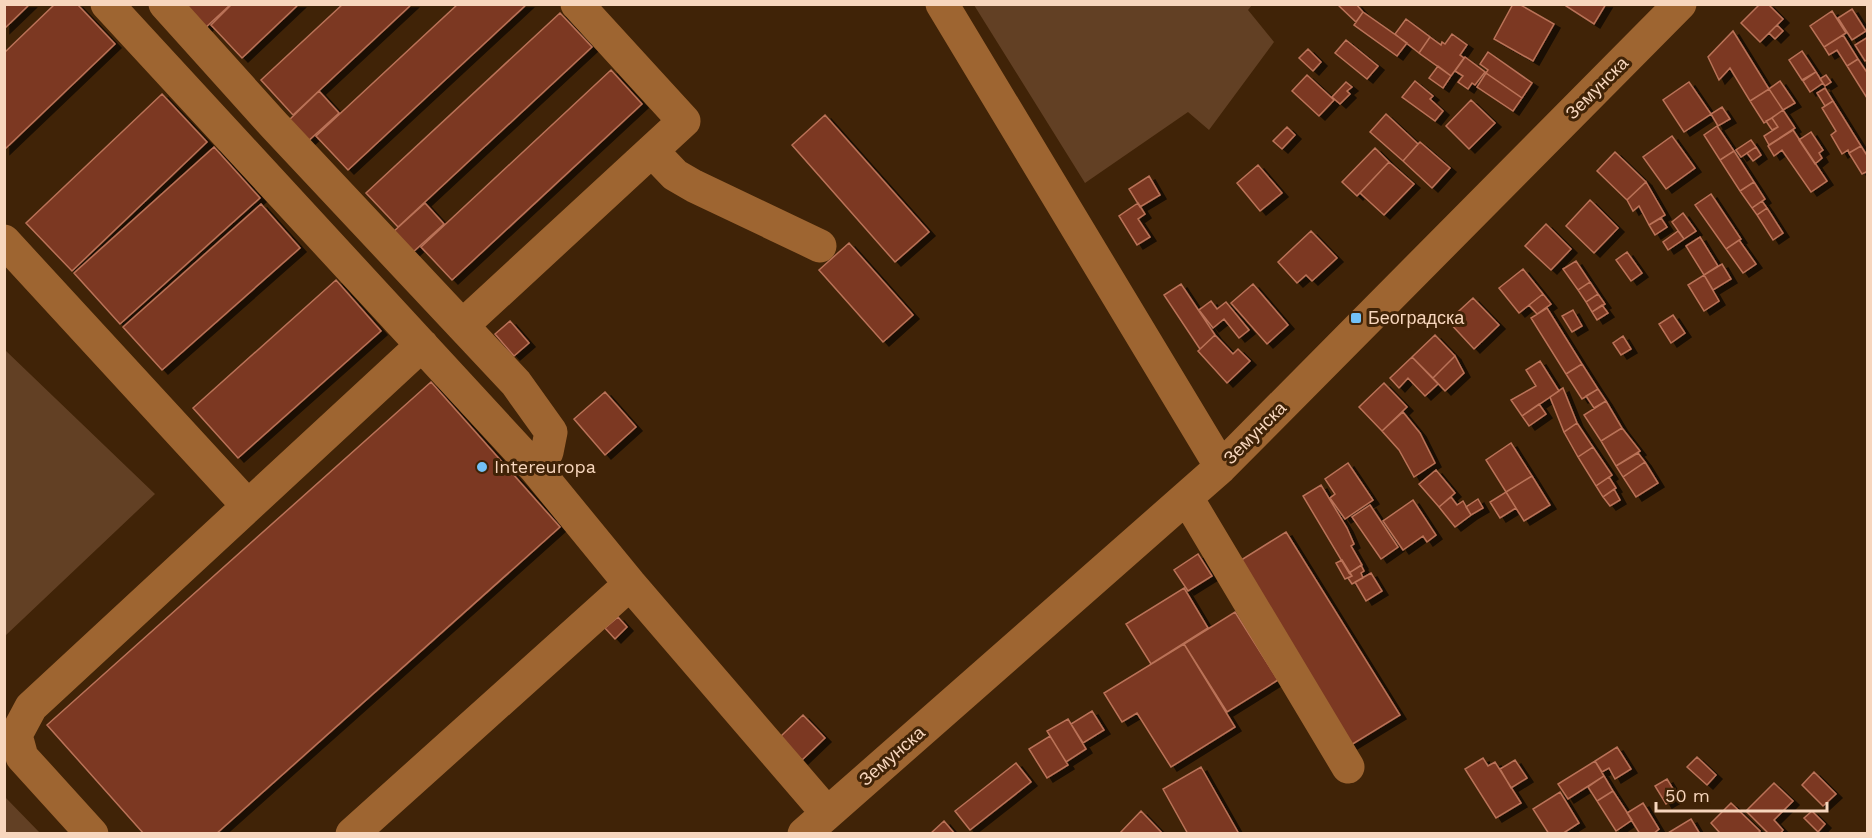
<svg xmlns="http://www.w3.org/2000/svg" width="1872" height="838" font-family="'Work Sans',sans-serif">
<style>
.green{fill:#624024}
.building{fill:#7b3920;stroke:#ba7258;stroke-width:1.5;filter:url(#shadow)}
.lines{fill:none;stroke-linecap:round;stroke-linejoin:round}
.minor{stroke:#9e6531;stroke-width:33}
.poi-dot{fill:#73c1f6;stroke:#402307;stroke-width:2}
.labels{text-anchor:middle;stroke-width:6;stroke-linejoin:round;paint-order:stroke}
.street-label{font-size:18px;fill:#f7d6bd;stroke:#402307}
.poi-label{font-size:18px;fill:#f7d6bd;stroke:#402307;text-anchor:start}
</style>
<defs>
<filter id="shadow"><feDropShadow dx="6" dy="4" stdDeviation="0" flood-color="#0009"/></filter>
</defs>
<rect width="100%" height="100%" fill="#402307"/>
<path class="green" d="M974 5H1252L1248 10 1274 42 1209 130 1188 112 1085 183Z
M5 350 155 494 5 636Z
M5 797 40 833H5Z"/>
<path class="building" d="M4 4H30L4 29Z
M55 4H77L115 44 4 150V53Z
M190 4H231L204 29 186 9Z
M232 4H299L242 58 211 25Z
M343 4H412L293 115 261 80Z
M458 4H527L348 170 316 136Z
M1337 4H1356L1363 12 1356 22Z
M1513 4H1519L1554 24 1533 61 1494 39Z
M1567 4H1606L1594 24 1566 6Z
M1760 4H1768L1783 19 1760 42 1741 23Z
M1852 9 1866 31 1852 40 1838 18Z
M1832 11 1846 33 1824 47 1810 26Z
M1363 12 1407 43 1397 56 1354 25Z
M560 13 592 47 398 227 366 193Z
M1406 19 1430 37 1419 53 1395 34Z
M1777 25 1783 31 1775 39 1769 33Z
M1733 31 1769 89 1750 101 1730 68 1719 80 1708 57Z
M1452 34 1467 45 1460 55 1464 58 1451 76 1419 53 1430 37 1441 45 1442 42 1445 44Z
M1843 35 1858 59 1847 66 1837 50 1829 55 1824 47Z
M1868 37V59L1865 61 1855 45Z
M1346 40 1378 66 1367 79 1335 53Z
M1308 49 1321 62 1313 71 1299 58Z
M1802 51 1816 72 1802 80 1789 60Z
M1488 52 1532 83 1522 98 1486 73 1488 70 1480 64Z
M1465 57 1485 72 1475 85 1472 83 1468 89 1458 82 1463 76 1455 71Z
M1858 59 1868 74 1867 98 1847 66Z
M1438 66 1451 76 1443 88 1429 78Z
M611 70 642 104 452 280 421 247Z
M1816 72 1823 83 1810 92 1803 81Z
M1486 73 1522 98 1513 111 1477 87Z
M1307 75 1334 100 1319 116 1292 91Z
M1826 75 1831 82 1825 86 1820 79Z
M1415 81 1433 96 1430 99 1443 111 1435 121 1402 97Z
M1780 81 1795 103 1783 110 1769 89Z
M1346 82 1352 87 1347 91 1350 94 1340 104 1332 97Z
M1689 82 1711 114 1684 132 1663 100Z
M1825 88 1833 101 1825 106 1817 93Z
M1769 89 1783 110 1764 123 1750 101Z
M319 91 339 113 306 143 287 122Z
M162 94 207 142 72 271 26 223Z
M1471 100 1495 123 1469 149 1446 126Z
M1833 101 1861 146 1849 153 1848 150 1842 154 1831 135 1836 131 1822 108Z
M1722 107 1730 119 1718 126 1711 114Z
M1783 110 1795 128 1769 145 1764 136 1778 127 1772 118Z
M1386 114 1418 144 1403 161 1370 132Z
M825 115 929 232 895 262 792 145Z
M1772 118 1778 127 1772 130 1766 121Z
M1717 126 1734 151 1720 160 1704 135Z
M1287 127 1295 135 1282 149 1273 141Z
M1793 130 1827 181 1811 192 1782 150 1774 156 1768 146Z
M1811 132 1823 150 1819 153 1822 158 1815 164 1799 140Z
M1672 136 1695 168 1666 189 1643 157Z
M1751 140 1756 147 1741 157 1736 150Z
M1420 142 1450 168 1432 188 1403 161Z
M1861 146 1868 157V171L1862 174 1849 153Z
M214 147 260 198 120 324 74 273Z
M1756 147 1761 155 1753 161 1747 153Z
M1375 148 1389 162 1357 196 1342 182Z
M1734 151 1754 182 1740 191 1720 160Z
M1615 152 1646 182 1627 200 1597 171Z
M1389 162 1414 184 1384 215 1360 193Z
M1258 165 1282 193 1260 211 1237 183Z
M1149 176 1160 195 1140 207 1129 189Z
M1646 182 1665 215 1649 225 1639 206 1633 211 1627 200Z
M1754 182 1765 199 1752 208 1740 191Z
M1711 194 1741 239 1726 249 1695 205Z
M1590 200 1618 228 1594 253 1566 226Z
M1762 201 1767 208 1757 215 1752 208Z
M425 203 444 224 412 253 393 232Z
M1138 203 1145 214 1138 219 1150 237 1137 245 1119 216Z
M261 204 300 248 162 370 123 327Z
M1767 208 1783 233 1773 240 1757 215Z
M1683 213 1696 231 1684 239 1672 222Z
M1661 218 1667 227 1655 235 1649 225Z
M1546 224 1571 249 1551 270 1525 246Z
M1311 231 1337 258 1312 281 1306 275 1297 283 1278 262Z
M1678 231 1684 239 1668 250 1663 242Z
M1700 237 1718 266 1704 275 1686 246Z
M1739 240 1756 264 1743 273 1726 249Z
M849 243 913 315 883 342 819 270Z
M1627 252 1642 273 1631 281 1616 260Z
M1576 261 1590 282 1578 290 1563 269Z
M1722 264 1731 279 1713 290 1704 275Z
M1523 269 1543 294 1519 313 1499 288Z
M1704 275 1719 301 1704 311 1688 285Z
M336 280 381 331 238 458 193 408Z
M1590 282 1598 294 1586 302 1578 290Z
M1181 284 1215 335 1200 349 1164 295Z
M1253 284 1288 325 1267 344 1231 303Z
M1543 294 1551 304 1537 314 1529 305Z
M1598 294 1605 304 1592 312 1586 302Z
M1473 298 1499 325 1474 349 1448 321Z
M1211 301 1217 309 1226 302 1249 330 1239 338 1224 319 1213 328 1199 310Z
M1602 305 1608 313 1597 320 1592 312Z
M1547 308 1582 364 1566 374 1531 318Z
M1573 310 1582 326 1572 332 1562 316Z
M1673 315 1685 333 1671 343 1659 324Z
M510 321 529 343 514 356 495 334Z
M1215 335 1233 354 1238 349 1250 361 1227 383 1198 351Z
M1435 335 1455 356 1433 378 1412 357Z
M1623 336 1631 349 1621 355 1613 343Z
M1455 356 1464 373 1445 391 1433 378Z
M1412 357 1438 384 1425 396 1408 378 1399 388 1390 378Z
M1540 361 1559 391 1522 416 1511 400 1536 386 1526 370Z
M1582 364 1598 389 1582 399 1566 374Z
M431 382 560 527 216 834H144L47 725Z
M1384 383 1407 407 1382 431 1359 407Z
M1563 388 1577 423 1564 432 1550 397Z
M1598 389 1606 401 1594 408 1586 396Z
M605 392 636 427 605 455 574 419Z
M1606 401 1622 428 1601 441 1584 415Z
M1539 404 1546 414 1529 426 1522 416Z
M1403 412 1420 433 1435 463 1414 477 1399 450 1382 431Z
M1577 423 1593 447 1578 457 1564 432Z
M1622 428 1640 451 1616 466 1601 441Z
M1511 443 1532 476 1506 492 1486 460Z
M1593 447 1612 475 1596 486 1578 457Z
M1638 453 1645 462 1623 477 1616 466Z
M1645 462 1658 483 1636 497 1623 477Z
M1348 463 1373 500 1345 519 1330 498 1335 494 1325 479Z
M1436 470 1455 493 1439 507 1419 484Z
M1532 476 1550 505 1524 521 1506 492Z
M1609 477 1616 488 1603 497 1596 486Z
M1321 485 1347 528 1354 544 1351 546 1362 565 1349 573 1303 496Z
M1614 489 1620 500 1610 506 1603 497Z
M1506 492 1516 508 1500 518 1490 502Z
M1451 497 1457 505 1463 501 1471 515 1455 527 1439 507Z
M1478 499 1483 508 1471 515 1466 507Z
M1413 500 1436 535 1427 542 1423 536 1403 550 1383 521Z
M1370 505 1398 547 1381 559 1352 517Z
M1286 532 1400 715 1351 745 1238 562Z
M1198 554 1212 576 1188 591 1174 570Z
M1342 560 1352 576 1345 579 1336 563Z
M1361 565 1364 571 1361 573 1363 578 1352 584 1348 578 1352 576 1349 573Z
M1371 573 1382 591 1366 601 1355 582Z
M1184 588 1208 628 1151 664 1126 624Z
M1235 612 1278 680 1227 712 1184 644Z
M618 617 627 627 615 639 605 628Z
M1184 644 1235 727 1171 767 1137 713 1122 722 1104 693Z
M1092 711 1104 730 1083 743 1071 724Z
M803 715 825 738 802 760 780 737Z
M1068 719 1086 749 1066 762 1047 731Z
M1050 736 1068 765 1047 778 1029 749Z
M1617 747 1631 769 1615 779 1609 768 1602 772 1595 761Z
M1697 757 1716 775 1707 785 1687 767Z
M1483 758 1488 766 1495 762 1521 803 1496 818 1465 769Z
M1515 760 1527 778 1511 788 1500 769Z
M1595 761 1604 776 1568 799 1558 784Z
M1016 763 1031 782 970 830 955 811Z
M1201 767 1239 834H1188L1163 789Z
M1814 772 1836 794 1823 806 1802 785Z
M1604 776 1613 791 1597 801 1588 787Z
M1667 779 1678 797 1666 804 1655 786Z
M1774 783 1793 801 1774 820 1783 830 1780 834H1769L1746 811Z
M1613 791 1632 820 1616 831 1597 801Z
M1560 792 1579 823 1562 834H1549L1533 809Z
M1643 803 1659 829 1653 834H1640L1627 813Z
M1731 803 1760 831 1757 834H1717L1719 832 1711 823Z
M1141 811 1163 834H1119Z
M1812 811 1825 824 1818 832 1804 818Z
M1691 819 1700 834H1668V833Z
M944 821 955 834H930Z"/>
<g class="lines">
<path class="minor" d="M107 4 535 468 630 584 827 813
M165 4 274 125 516 383 551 432 547 452 535 468
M942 4 1221 467
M652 151 675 175 694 186 820 246
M4 241 248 506
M463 325 684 121 577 4
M1187 498 1348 767
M92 834 22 757 16 735 31 707 422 345
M352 834 630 584
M804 834 1221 467 1680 4"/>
</g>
<g class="poi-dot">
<rect x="1350" y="312" width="12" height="12" rx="3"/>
<circle cx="482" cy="467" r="6"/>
</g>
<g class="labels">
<g class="street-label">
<text transform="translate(1597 88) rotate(-45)" y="6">Земунска</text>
<text transform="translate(1255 433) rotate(-45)" y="6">Земунска</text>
<text transform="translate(892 756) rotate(-41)" y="6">Земунска</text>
</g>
<g class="poi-label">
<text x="1368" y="324">Београдска</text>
<text x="494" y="473">Intereuropa</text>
</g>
</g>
<rect width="1872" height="838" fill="none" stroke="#f7d6bd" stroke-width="12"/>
<path d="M1656 802v9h171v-9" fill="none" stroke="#f7d6bd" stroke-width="3"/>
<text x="1665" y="802" font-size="18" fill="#f7d6bd" stroke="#402307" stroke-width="4.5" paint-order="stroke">50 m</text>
</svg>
